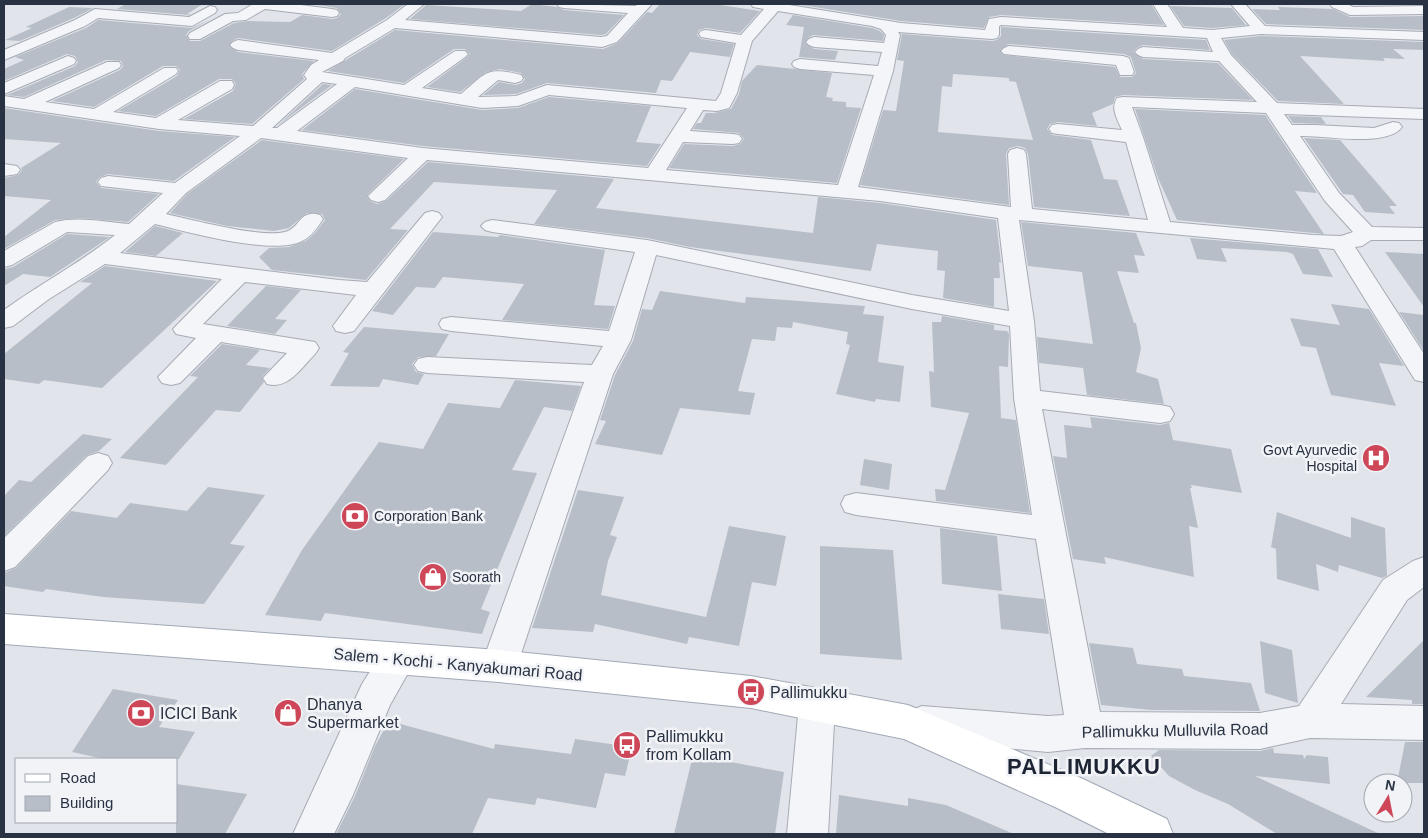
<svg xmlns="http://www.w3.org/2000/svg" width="1428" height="838" font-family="Arial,sans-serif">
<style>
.building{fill:#b8bec7;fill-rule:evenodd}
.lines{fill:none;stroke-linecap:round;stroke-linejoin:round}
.minor-casing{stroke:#a6abb4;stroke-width:2}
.major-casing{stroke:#a1a9b6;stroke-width:2}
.minor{fill:#f4f5f8;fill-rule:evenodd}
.major{fill:#fff;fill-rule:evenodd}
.labels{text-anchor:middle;stroke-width:5;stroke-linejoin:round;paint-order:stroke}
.poi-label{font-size:14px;fill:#293242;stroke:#f1f3f7;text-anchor:start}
.near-street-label{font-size:16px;fill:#293242;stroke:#f1f3f7}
.near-poi-label{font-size:16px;fill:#293242;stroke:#f1f3f7;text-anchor:start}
.near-district-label{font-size:22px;font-weight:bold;letter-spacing:1px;fill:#1c2332;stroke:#f1f3f7}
</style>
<rect width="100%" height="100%" fill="#e1e4ea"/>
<path class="building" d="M126 4H203L187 14H191L189 15 117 9Z
M320 4H405L386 18 332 51 238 38 232 41 229 46 238 52 314 61 302 74 304 79 252 124 184 119 233 91 236 84 232 79H219L156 116 118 111 177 76 180 70 176 66H163L94 107 52 101 120 70 123 66 121 61 106 60 24 97 7 95 75 66 78 62 75 56 67 54 4 81V69L24 60 15 57 86 28 98 20 192 28 211 19 189 31 186 35 190 41H200L234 23 248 21 290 22 302 15 332 19 337 18 341 14 337 8 318 5Z
M532 4 557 7 564 10 624 15 606 34 601 35 410 19 426 5 521 11Z
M660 4H714L760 11 740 33 706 28 699 30 697 35 701 39 734 44 730 57 690 52 672 81 661 80 656 93 547 83 516 94 483 95 499 82 516 85 522 83 525 79 521 73 500 69 486 72 460 92 427 87 466 58 470 54 465 49H454L404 83 328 71 395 30 603 49 618 43 647 12 652 13Z
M803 4H1151L1164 25 1001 15 989 17 984 28 901 21 802 5Z
M1170 6 1232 8 1246 25 1212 28 1184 26Z
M69 7 93 8 74 18 20 41 5 40 32 28 26 27Z
M1278 7 1333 9 1350 17 1424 16V30L1266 24 1252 9 1280 10Z
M793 15 872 28 880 31 884 35 883 41 813 35 808 38 805 43 814 49 838 51 835 60 799 57 804 27 786 25Z
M1001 27 1206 40 1210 50 1143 45 1137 48 1133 52 1143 59 1218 63 1253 100 1123 95 1115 97 1113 104 1092 113 1097 126 1058 122 1050 124 1047 129 1052 135 1091 140 1104 179 1117 180 1130 216 1034 207 1028 154 1025 148 1018 146 1009 148 1006 154 1009 205 860 185 883 110 896 111 904 61 897 60 902 34 992 41 997 40 1001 36ZM1009 44 1124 54 1131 57 1136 73 1132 77H1120L1115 67 1003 55 1000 50ZM953 74 1009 78V81L1016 82 1033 140 938 132 942 86 952 87Z
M1261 36 1424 42V50L1393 49 1405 59 1383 58 1385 61 1300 56 1344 104 1278 101 1232 54 1224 40Z
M757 65 832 73 826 97 833 98 832 101 846 102V107L861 108 837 183 669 168 684 144 733 146 740 144 744 139 739 133 693 129 697 123H701L706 113H714L731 109 739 94 742 81Z
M323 84 332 85 278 125Z
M355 89 482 110 518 108 549 97 651 106 636 142 661 144 647 166 423 146 302 130Z
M4 108 159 131 235 137 174 181 108 174 100 177 96 182 101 188 159 194 128 222 82 218 55 220 4 249V237L51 200 4 196V178L18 175 22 170 21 168 61 143 4 139Z
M1135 109 1265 115 1317 193 1295 191 1324 234 1177 220 1158 178Z
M1288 116 1321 117 1326 124 1293 123Z
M1304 138 1340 140 1397 206H1389L1395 214 1365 212 1353 195 1343 194Z
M262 140 404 159 367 195 370 201 377 204 386 201 428 162 614 179 596 208 813 233 818 197 880 203 996 220 1001 263 999 262 1000 278H994V307L943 298 945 271 937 270 938 251 877 244 871 271 690 247 647 238 534 224 557 190 434 182 390 229 408 230 366 280 272 270 259 257 269 248 289 247 306 241 315 233 325 220 322 214 307 213 289 228 274 231 227 226 170 213 187 194Z
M1021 222 1136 233 1145 256 1134 255 1139 273 1117 271 1134 323H1136L1141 348 1136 372 1158 379 1164 404 1087 395 1083 368 1039 363 1037 337 1093 344 1082 272 1028 266Z
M155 226 183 233 156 256 125 252Z
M433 232 498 237 500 235 605 250 594 305 615 306 608 329 502 320 524 284 443 277 435 288 416 287 393 315 372 311Z
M67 234 110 237 50 277 23 274 4 286V269L13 267Z
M1190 238 1318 249 1333 277 1303 274 1293 254 1287 252 1221 248 1227 262 1197 259Z
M1385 252 1424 254V307Z
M105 266 217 281 102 388 44 380 39 384 4 379V354L92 283 80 282Z
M266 286 301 290 275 319 287 320 275 334 227 326Z
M660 291 745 303 746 297 865 306 863 314 884 316 878 362 904 366 900 402 876 399 875 402 836 394 850 345 846 344 848 332 793 322 792 328 777 327 775 341 752 339 738 391 755 393 750 415 680 408 662 455 595 444 606 421 600 420 615 375 633 341 642 309 652 310Z
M1331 304 1369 309 1404 366 1379 363 1396 406 1331 395 1316 348 1301 346 1290 318 1340 325Z
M1399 312 1424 315V351Z
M942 316 994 325V330L1007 331 1009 334 1008 367 999 366 1001 418 1016 420 1030 513 936 501 935 489 945 490 969 413 931 407 929 371 934 372 932 322H941Z
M364 327 449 334 436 356 418 357 412 364 416 372 424 374 418 385 383 379 379 387 330 386 349 353 343 352Z
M222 344 260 350 246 365 270 368 262 377 264 382 240 412 216 410 166 465 120 458 198 377 190 376Z
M515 380 581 386 572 411 544 407 512 470 537 473 481 609 490 612 482 634 325 613 321 621 265 615 302 550 379 442 423 449 448 403 500 408Z
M1090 417 1160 425 1169 423 1173 440 1231 449 1242 493 1191 485 1192 488H1190L1198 528 1189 526 1194 577 1104 557 1106 564 1073 559 1053 456 1067 458 1064 425 1092 428Z
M83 434 112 439 99 451 87 455 4 536V496L19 480 31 482Z
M864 459 892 464 889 490 860 485Z
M208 487 265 495 230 544 245 546 204 604 103 597 46 589 43 592 4 586V573L16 568 71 511 117 518 130 503 187 511Z
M578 490 624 497 610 535 617 537 608 561 601 595 706 617 729 526 786 536 776 586 752 582 739 646 689 637 687 644 595 624 593 632 532 628Z
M1277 512 1351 538V517L1385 528 1387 576 1382 578 1339 565 1338 572 1316 564 1319 591 1277 579 1276 549 1271 547Z
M940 528 997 536 1002 591 942 584Z
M820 546 893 550 902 660 820 654Z
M998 594 1044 599 1049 634 1001 629Z
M1424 640V700H1421H1424V704H1412V700L1366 697Z
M1260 641 1292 650 1298 703 1265 693Z
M1089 643 1133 648 1137 664 1182 669 1184 676 1251 683 1260 711 1151 710 1101 705Z
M113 689 178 700 159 727 195 732 179 759H104L72 752Z
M389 721 494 749 495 744 571 754 575 739 632 747 625 776 605 773 596 808 537 798 535 805 488 798 472 834H336L355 796 375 746Z
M1405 742H1424V783H1397Z
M1273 748 1274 753 1303 755 1304 759 1307 755 1328 757 1330 784 1255 776 1380 834H1277L1228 804 1195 790 1169 776 1151 756 1159 750 1260 751Z
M693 755 784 772 775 834H674Z
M176 784 247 794 225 834H176Z
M839 795 908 806V798L946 805 1014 834H836Z"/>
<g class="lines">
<defs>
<path id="minor" d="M253 4H293L332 9 337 10 339 13 337 16 332 17 265 9 246 20 233 21 200 39H190L188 36 190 33 225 14 238 13Z
M408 4H424L405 20 601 37 607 36 628 13 564 8 559 7 557 4 636 6 637 4H652L617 42 602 47 395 28 345 58 343 61 322 72 404 85 455 51H465L468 54 465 57 422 88 461 94C486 73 486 66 521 75L523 78 521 81 515 83 498 80 478 97 516 96 547 85 716 101 721 93 736 43 701 37 699 34 701 31 706 30 741 35 764 9 753 7 751 4H783L901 23 985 30 989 19 1001 17 1167 27 1153 4H1167L1183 28 1212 30 1250 26 1231 4H1245L1265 26 1424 32V40L1261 34 1221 38 1231 55 1277 103 1424 109V119L1284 114 1292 125H1315L1374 128 1393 122 1399 123 1402 127C1387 148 1324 135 1300 136L1339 193 1372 227 1424 228V240H1371L1362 246 1355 247 1424 354V382L1415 380 1334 249 1019 220 1034 321 1040 391 1160 405 1170 407 1174 414 1170 421 1160 423 1042 409 1100 712 1260 713 1299 706 1383 580 1413 561 1424 557V587L1407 600 1341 704 1424 706V740L1310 738 1260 749 1085 748 1048 752 922 740 909 735 903 723 909 711 922 706 1048 716 1064 715 1036 539 856 515 845 512 841 504 845 496 856 493 1032 515 1014 398 1010 326 912 309 656 255 631 340 613 374 517 666 512 677 499 682 486 677 481 666 584 382 427 373 418 371 414 365 418 359 427 357 592 365 603 346 451 331 442 329 439 324 442 319 451 317 609 331 635 252 492 232 485 230 481 226 485 222 492 220 647 240 912 295 1009 311 998 218 880 201 427 160 385 200 378 202 371 200 368 196 408 158 261 138 186 193 166 214C193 220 260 238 285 232 301 228 299 209 320 215L323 219C318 227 311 237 302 241 273 256 188 232 155 224L120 253 339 280 367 282 425 213 432 211 439 213 442 217 354 331 345 333 336 331 333 326 356 295 245 282 203 324 315 342 319 348 315 354C301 368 288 390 267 384L263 378 287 353 221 342 180 383 171 385 162 383 158 377 196 338 176 334 173 329 222 279 105 264 49 299 13 326 4 328V310C40 284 80 263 115 235L67 232 12 265 4 267V251L55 222C78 216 105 222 129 224L163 193 101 186 98 182 101 178 108 176 175 183 240 136 159 129 4 106V96L24 99 107 62H119L121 65 119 68 45 102 94 109 164 68H176L178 71 176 74 113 112 156 118 220 81H232L234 85 232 89 178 120 253 126 307 79 304 75 311 65 319 60 238 50 233 48 230 45 233 42 238 40 332 53 387 20ZM778 11 872 26 881 29 886 35 884 43 814 37 809 39 806 42 809 45 814 47 882 52 878 66 800 59 794 61 792 64 794 67 800 69 874 75 838 185 666 170 683 142 733 144 739 143 742 139 739 135 733 134 690 131 703 110 717 111 729 108 737 93 752 41ZM1001 25 1207 38 1213 52 1143 47 1138 49 1135 52 1138 55 1143 57 1219 61 1257 102 1123 97 1117 98C1110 108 1118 121 1122 130L1058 124 1052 125 1049 129 1052 133 1058 134 1126 142 1148 220 1032 209 1026 154 1024 150 1017 148 1010 150 1008 154 1011 207 858 187 893 71 900 35 898 32 992 39 997 38 999 35V26ZM322 82 337 84 277 128H272ZM355 87 482 108 518 106 549 95 687 108 648 168 423 148 297 131ZM1132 107 1266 113 1325 201 1353 232 1341 236 1313 235 1170 222 1143 137Z
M1330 4H1347L1353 7 1424 6V14L1350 15 1332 7Z
M210 6 215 7 217 10 215 13 192 26 98 18 85 26 4 60V50L75 20 95 9 189 17Z
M1009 46 1123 56 1129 58 1134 72 1132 75H1120L1116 65 1004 54 1001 51 1004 48Z
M68 56 74 58 76 61 74 64 4 94V83Z
M4 164 17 166 20 170 17 174 4 176Z
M98 453 108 456 112 463 108 470 15 567 4 571V538L88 456Z
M398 643 411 648 416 659 390 705 353 795 334 834H293L362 684 385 648Z
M817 688 830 693 835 705 828 834H787L799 705 804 693Z"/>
<path id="major" d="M4 614 499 650 751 676 908 705 1083 779 1167 819 1173 834H1109L1055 807 904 739 751 708 499 682 4 644Z"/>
</defs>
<use href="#minor" class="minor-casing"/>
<use href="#major" class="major-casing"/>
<use href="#minor" class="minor"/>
<use href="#major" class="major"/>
</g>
<defs>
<symbol id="hospital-disc" viewBox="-11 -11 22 22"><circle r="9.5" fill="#ce4759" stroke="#f1f3f7"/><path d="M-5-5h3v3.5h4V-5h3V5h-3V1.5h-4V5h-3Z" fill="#fff"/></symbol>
<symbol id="bank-disc" viewBox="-11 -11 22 22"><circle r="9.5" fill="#ce4759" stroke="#f1f3f7"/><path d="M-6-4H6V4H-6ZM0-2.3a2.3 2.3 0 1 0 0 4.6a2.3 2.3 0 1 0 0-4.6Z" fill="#fff"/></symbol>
<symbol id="shop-disc" viewBox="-11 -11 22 22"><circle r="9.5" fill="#ce4759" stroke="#f1f3f7"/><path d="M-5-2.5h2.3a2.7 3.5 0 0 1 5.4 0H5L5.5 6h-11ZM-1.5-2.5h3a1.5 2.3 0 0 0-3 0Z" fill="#fff"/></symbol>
<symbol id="bus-disc" viewBox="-11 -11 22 22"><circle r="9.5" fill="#ce4759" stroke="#f1f3f7"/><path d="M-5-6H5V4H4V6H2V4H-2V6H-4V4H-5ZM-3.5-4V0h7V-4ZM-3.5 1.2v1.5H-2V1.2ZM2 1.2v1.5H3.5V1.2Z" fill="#fff"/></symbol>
</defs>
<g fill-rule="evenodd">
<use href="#hospital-disc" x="1360" y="442" width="32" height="32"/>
<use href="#bank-disc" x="339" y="500" width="32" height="32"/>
<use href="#shop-disc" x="417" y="561" width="32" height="32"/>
<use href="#bus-disc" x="735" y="676" width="32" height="32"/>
<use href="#bank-disc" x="125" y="697" width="32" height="32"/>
<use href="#shop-disc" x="272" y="697" width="32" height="32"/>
<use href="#bus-disc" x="611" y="729" width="32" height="32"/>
</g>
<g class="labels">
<g class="poi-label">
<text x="1357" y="455" text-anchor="end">Govt Ayurvedic<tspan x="1357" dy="16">Hospital</tspan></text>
<text x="374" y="521">Corporation Bank</text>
<text x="452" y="582">Soorath</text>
</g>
<g class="near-street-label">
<text transform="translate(458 664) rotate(5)" y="6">Salem - Kochi - Kanyakumari Road</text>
<text transform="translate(1175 730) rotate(-1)" y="6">Pallimukku Mulluvila Road</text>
</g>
<g class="near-poi-label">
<text x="770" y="698">Pallimukku</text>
<text x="307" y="710">Dhanya<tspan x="307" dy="18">Supermarket</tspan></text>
<text x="160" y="719">ICICI Bank</text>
<text x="646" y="742">Pallimukku<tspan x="646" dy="18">from Kollam</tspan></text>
</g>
<g class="near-district-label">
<text x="1084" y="774">PALLIMUKKU</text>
</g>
</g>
<rect width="1428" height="838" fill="none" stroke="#293242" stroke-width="10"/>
<rect x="15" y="758" width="162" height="65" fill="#f1f3f7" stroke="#a1a6af"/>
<rect x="25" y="774" width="25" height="8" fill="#ffffff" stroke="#a1a6af"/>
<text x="60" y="783" font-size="15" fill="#293242">Road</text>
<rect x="25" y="796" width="25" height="15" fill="#b8bec7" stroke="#a1a6af"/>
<text x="60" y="808" font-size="15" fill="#293242">Building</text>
<g transform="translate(1388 798) rotate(10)"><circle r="24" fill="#f1f3f7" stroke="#a1a6af"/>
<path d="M0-4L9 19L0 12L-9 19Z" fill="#ce4759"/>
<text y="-8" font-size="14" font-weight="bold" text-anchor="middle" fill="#293242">N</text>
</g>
</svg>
